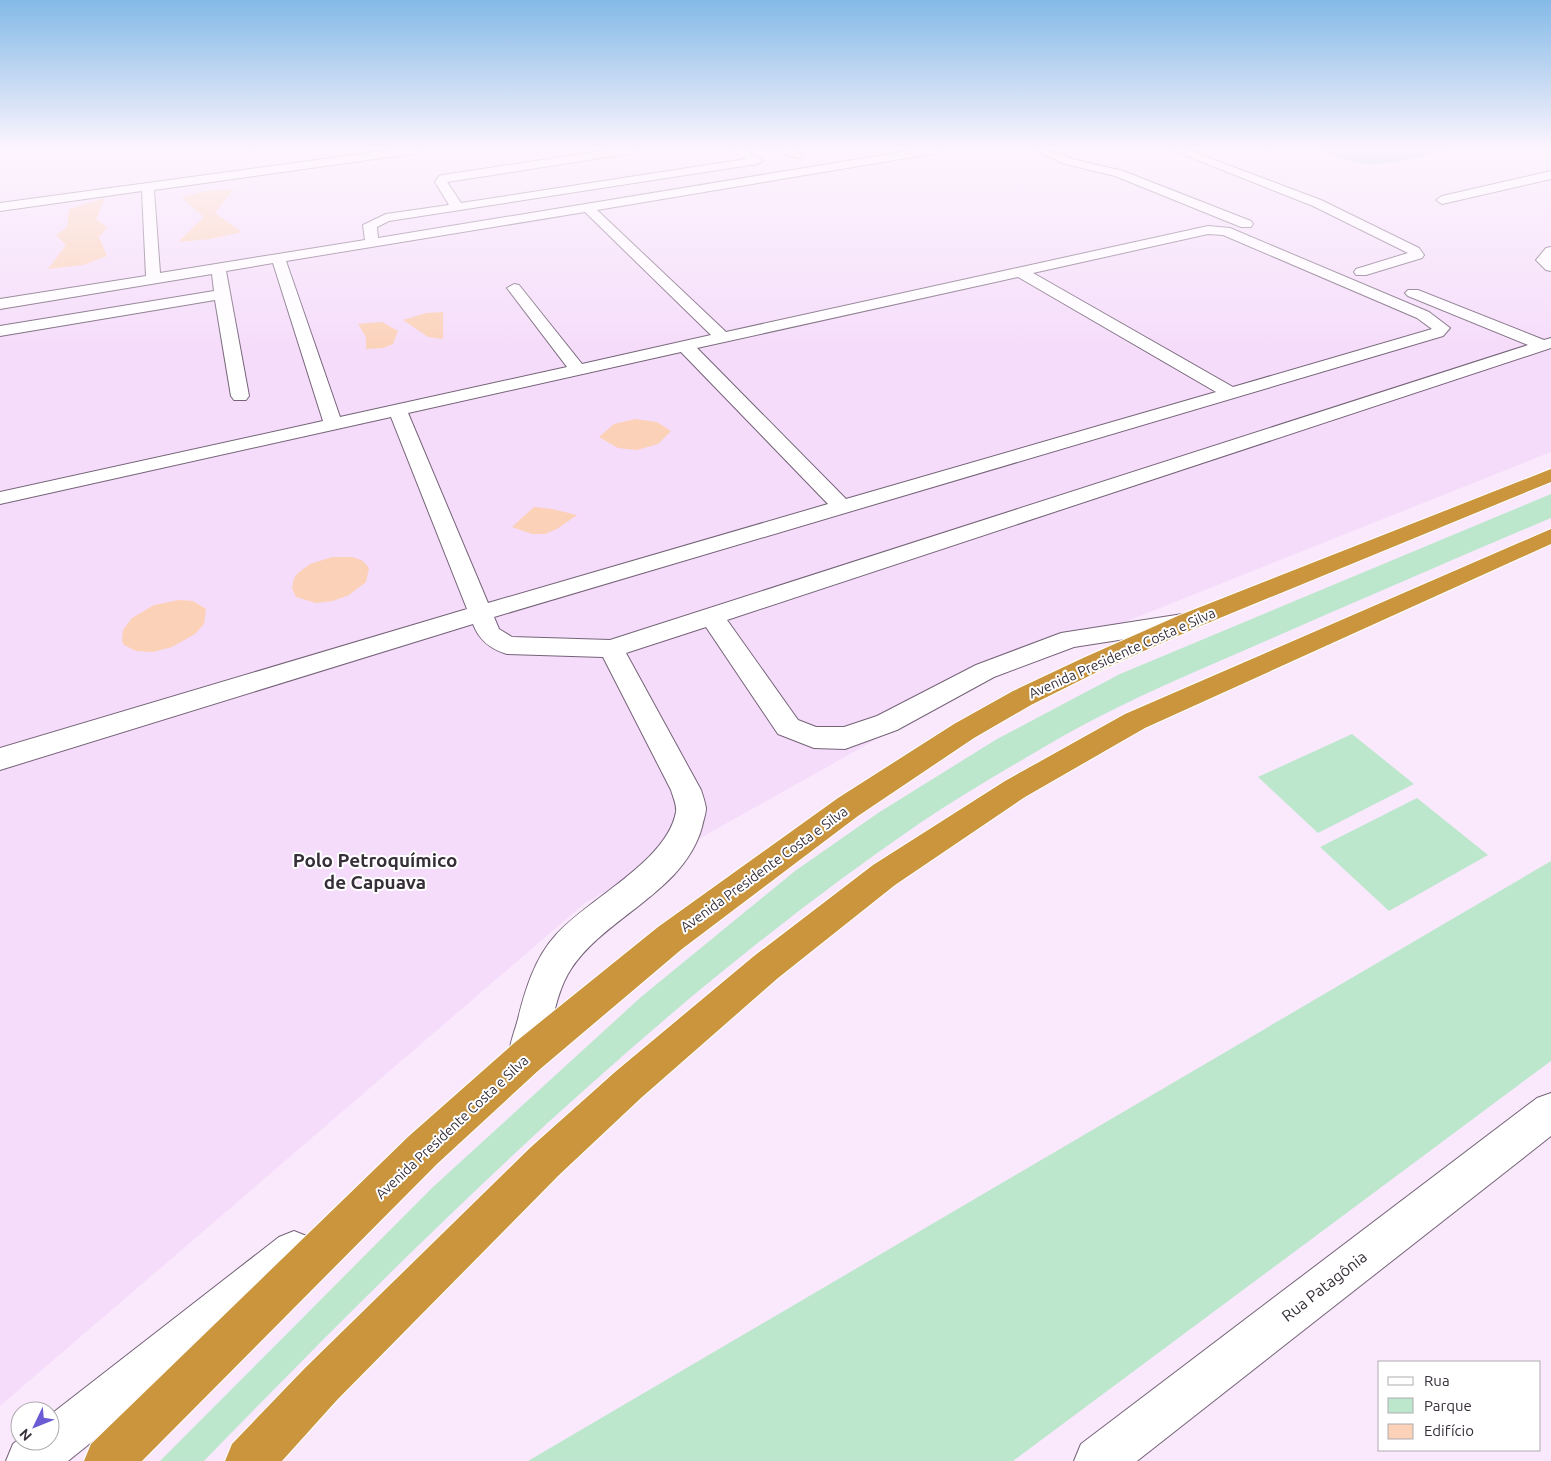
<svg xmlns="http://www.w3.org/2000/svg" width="1551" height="1461" font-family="Ubuntu,sans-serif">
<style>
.built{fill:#f5dcfa}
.green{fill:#bce7cc}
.water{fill:#8ec2e5}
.building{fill:#fbd1b7}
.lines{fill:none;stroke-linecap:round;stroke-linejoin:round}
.minor-casing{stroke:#756378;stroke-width:2}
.highway-casing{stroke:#fff;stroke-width:2}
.minor{fill:#fff;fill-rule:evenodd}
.highway{fill:#ca953d;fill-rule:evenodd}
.labels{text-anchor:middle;stroke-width:4;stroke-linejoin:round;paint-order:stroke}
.street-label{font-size:14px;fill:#362e38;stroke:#fff}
.near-street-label{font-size:16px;fill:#362e38;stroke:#fff}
.district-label{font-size:19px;font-weight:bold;fill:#362e38;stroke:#fff}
</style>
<rect width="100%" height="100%" fill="#fae9fd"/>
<path class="built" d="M0 150H1551V452L987 677 585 903 0 1406Z"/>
<path class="green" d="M1551 494V518C1459 557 1367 597 1275 637 1204 668 1131 698 1063 736 1015 764 966 792 920 823 656 1004 427 1232 204 1461H160L433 1187 641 997 795 871 878 813 997 739 1120 674Z
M1352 734 1414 784 1318 833 1258 777Z
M1417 798 1488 855 1389 911 1320 847Z
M1551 861V1061L1013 1461H528Z"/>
<path class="water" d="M1320 150H1451C1402 160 1367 175 1320 150Z"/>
<path class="building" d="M234 189 215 213 242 232 210 239 178 242 204 217 181 197 206 191Z
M105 198 96 219 107 228 99 237 107 256 83 265 48 269 66 245 56 235 67 227 69 209Z
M443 312V339L428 337 403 320 426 313Z
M382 322 398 331 393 344 383 348 366 349V337L358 324Z
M635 419 657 422 671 431 658 444 637 450 618 448 599 437 614 424Z
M534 507 552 509 577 515 557 529 545 534H532L512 527Z
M332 557H353L363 561 369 568 366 582 349 595 333 601 316 603 296 597 292 588 294 578 298 573 310 564Z
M179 600 193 601 206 609 204 624 195 634 172 647 153 652 136 651 124 645 122 641 123 630 132 618 154 605Z"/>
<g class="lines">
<defs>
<path id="minor" d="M390 150H423L418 153 154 190 160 273 365 240 363 225 386 214 449 205 435 182 439 176 443 175 608 150H638L633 153 447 182 461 203 746 159 733 150H747L763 161 757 164 389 221 377 227 378 238 914 150H942L937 153 597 210 726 332 1208 226 1230 228 1429 312 1450 328 1443 336 494 617 499 629 512 637 610 640 1528 345 1408 296 1405 293 1408 290H1418L1544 340 1551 338V348L727 620 798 720 816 727H844L877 716 976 665 1061 633 1189 613 1198 615 1201 621 1198 627 1189 629 1074 647 994 677 897 730 845 749 814 748 778 734 706 627 626 653 701 790C703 796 705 802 706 808 706 814 703 821 702 827 684 892 606 916 571 969 552 998 552 1038 539 1070L526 1075 513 1070C505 1051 513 1038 518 1019 525 990 535 958 555 936 587 899 667 862 676 812 677 805 673 797 671 790L603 657 507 654C490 649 479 640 473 624L0 770V748L467 609 391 417 0 504V492L323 421 273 263 226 271 249 396 246 400H234L231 396 215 300 0 336V326L214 291 212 274 0 309V299L146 276 142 191 0 211V203ZM585 212 711 335 582 364 519 285 514 284 507 288 567 367 340 417 286 261ZM1208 234 1223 235 1417 318 1432 329 1233 387 1033 273ZM1018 277 1216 392 846 499 697 348ZM681 352 828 504 488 603 408 413Z
M773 150H793L804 155 798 158Z
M1034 150H1050L1072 159 1123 171 1251 221 1253 224 1251 227H1241L1115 176 1065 164Z
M1172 150H1188L1321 200 1419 248 1424 255 1422 258 1366 275H1356L1354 272 1356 269 1408 253 1313 206Z
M1551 171V179L1442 204 1436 200 1442 196Z
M1551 247V271L1546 270 1536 260 1546 248Z
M1551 1093V1136L1137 1461H1074L1081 1444 1537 1098Z
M294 1231 309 1237 315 1252 309 1267 68 1461H6L13 1444 20 1438V1441H50V1415L279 1237Z"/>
<path id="highway" d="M1551 469V482L1198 627 1101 670 1031 705 974 738 858 816 682 949 539 1070 437 1164 142 1461H84L91 1444 409 1136 513 1044 658 927 838 798 954 724 1013 691 1083 658 1180 615Z
M1551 529V544L1145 728 1025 797 895 885 778 978 641 1098 559 1175 337 1400 282 1461H225L232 1444 305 1368 531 1147 615 1072 754 956 873 865 1005 781 1125 714Z"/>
</defs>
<use href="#minor" class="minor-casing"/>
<use href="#highway" class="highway-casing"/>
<use href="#minor" class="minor"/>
<use href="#highway" class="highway"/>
</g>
<linearGradient id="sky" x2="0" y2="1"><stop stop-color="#84bae7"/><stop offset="0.42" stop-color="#fdf5fe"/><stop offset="1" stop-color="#fdf5fe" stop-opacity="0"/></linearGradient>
<rect width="1551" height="355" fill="url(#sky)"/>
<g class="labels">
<g class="street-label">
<text transform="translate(1122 653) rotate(-24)" y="5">Avenida Presidente Costa e Silva</text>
<text transform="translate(764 869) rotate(-36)" y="5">Avenida Presidente Costa e Silva</text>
<text transform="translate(452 1127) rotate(-43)" y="5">Avenida Presidente Costa e Silva</text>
</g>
<g class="near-street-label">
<text transform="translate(1324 1286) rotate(-38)" y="6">Rua Patagônia</text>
</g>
<g class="district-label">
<text x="375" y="867">Polo Petroquímico<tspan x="375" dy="22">de Capuava</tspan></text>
</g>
</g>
<rect x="1378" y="1361" width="162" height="90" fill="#ffffff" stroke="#afabaf"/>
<rect x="1388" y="1377" width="25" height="8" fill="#ffffff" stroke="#afabaf"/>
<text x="1424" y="1386" font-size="15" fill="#362e38">Rua</text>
<rect x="1388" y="1398" width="25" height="15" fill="#bce7cc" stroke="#afabaf"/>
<text x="1424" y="1411" font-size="15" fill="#362e38">Parque</text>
<rect x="1388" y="1424" width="25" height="15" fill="#fbd1b7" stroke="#afabaf"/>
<text x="1424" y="1436" font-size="15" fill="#362e38">Edifício</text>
<g transform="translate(35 1426) rotate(227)"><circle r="24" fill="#ffffff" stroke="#afabaf"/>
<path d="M0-4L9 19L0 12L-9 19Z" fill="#6a5bd5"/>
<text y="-8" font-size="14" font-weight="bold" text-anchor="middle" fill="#362e38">N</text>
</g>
</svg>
